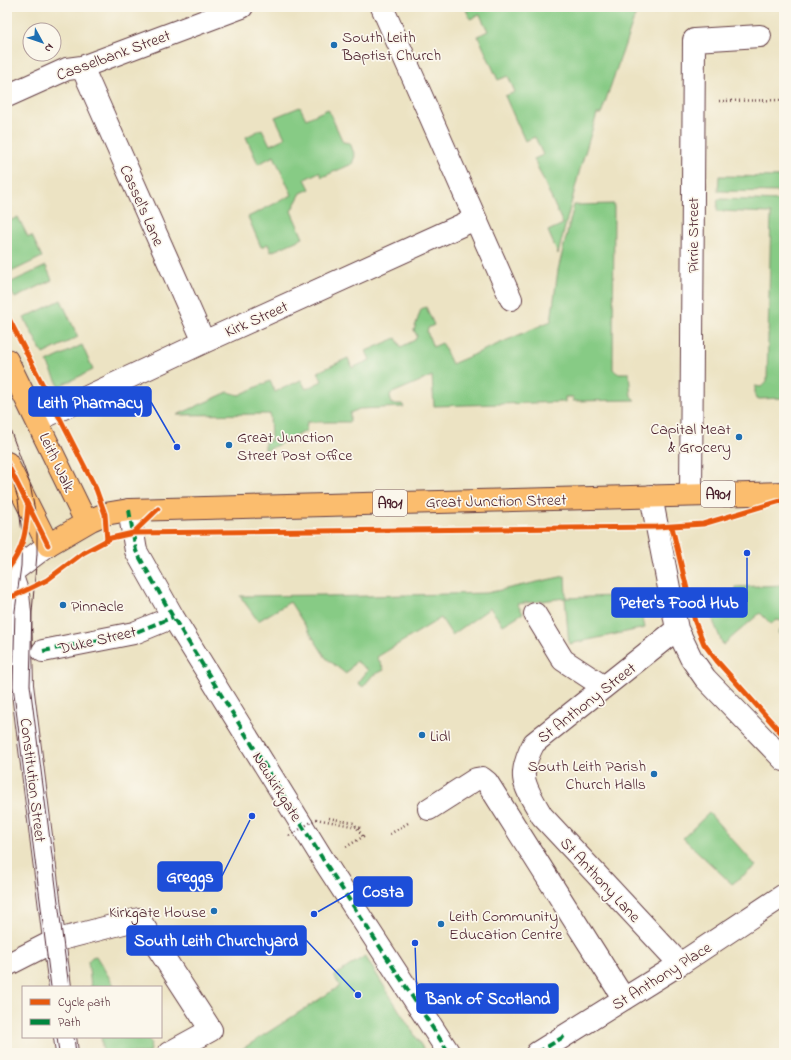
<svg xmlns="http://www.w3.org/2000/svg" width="791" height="1060" font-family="'Indie Flower',sans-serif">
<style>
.green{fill:#87cb85;stroke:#687558}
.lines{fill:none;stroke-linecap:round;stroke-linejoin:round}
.minor-casing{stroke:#623c42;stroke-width:24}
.major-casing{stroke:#623c42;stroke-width:24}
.path{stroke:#623c42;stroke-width:2.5;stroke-dasharray:1 3;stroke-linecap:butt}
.minor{stroke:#fff;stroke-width:22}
.major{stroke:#fbbd6e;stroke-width:22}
.tram{stroke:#4a1f2b;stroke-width:1}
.path-bridge{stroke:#623c42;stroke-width:2.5;stroke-dasharray:1 3;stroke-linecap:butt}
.quiet{stroke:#00873e;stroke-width:4;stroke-dasharray:8 4;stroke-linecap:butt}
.cycleway-casing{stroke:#fbf7ec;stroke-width:8}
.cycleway{stroke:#e8590c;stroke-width:5}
.poi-dot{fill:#1f6fb2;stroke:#fbf7ec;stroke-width:1.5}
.labels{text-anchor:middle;stroke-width:3.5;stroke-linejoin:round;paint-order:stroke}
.shield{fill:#fbf7ec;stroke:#7f6065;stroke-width:1}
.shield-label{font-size:15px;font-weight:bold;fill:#4a1f2b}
.poi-label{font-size:16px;fill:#4a1f2b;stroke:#fbf7ec;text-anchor:start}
.street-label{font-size:16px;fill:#4a1f2b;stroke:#fbf7ec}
.leader{fill:none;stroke:#1d4ed8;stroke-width:1.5}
.callout-dot{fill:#1d4ed8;stroke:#fbf7ec;stroke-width:1.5}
.callout{fill:#1d4ed8;stroke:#1d4ed8;stroke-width:1.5}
.callout-label{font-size:17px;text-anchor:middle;font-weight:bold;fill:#fff}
</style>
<rect width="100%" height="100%" fill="#fbf7ec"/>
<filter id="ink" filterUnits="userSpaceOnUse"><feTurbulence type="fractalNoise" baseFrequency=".025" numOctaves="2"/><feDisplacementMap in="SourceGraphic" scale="8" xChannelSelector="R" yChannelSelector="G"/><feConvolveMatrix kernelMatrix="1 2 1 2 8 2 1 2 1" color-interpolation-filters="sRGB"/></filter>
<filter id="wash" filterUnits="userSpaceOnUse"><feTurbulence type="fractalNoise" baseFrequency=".012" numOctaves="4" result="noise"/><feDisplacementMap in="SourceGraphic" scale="16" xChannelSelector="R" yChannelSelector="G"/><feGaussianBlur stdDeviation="0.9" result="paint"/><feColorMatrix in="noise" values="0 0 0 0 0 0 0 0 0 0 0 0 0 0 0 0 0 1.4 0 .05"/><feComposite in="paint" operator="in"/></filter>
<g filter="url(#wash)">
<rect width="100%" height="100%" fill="#ece3c3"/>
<path class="green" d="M465 7H638L601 114H597L580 169 558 254 548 231 563 224 534 159 543 155 535 137 525 141 505 96 515 92 508 76 498 80 478 36 488 31 480 15 470 19Z
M300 107 306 119 328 109 343 142 350 143 355 156 352 164 322 177 319 172 305 179 310 189 301 193 291 211 303 238 271 252 268 244 261 247 248 217 292 195 274 156 258 164 246 137 262 129 270 145 285 138 275 117Z
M719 176 784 177V192L718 191Z
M718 199 784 201V398L759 399 755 397V386L761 387 767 381 771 213 717 211Z
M614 204 613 369 617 373H629L631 396 635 400 573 401V397H565V402L434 406 432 376 390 394 391 404H402L404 407 359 409 350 413V422H307L306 431 265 451V441H271L270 414 177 415 228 392 239 395 270 381 275 392 301 380 306 389 322 381 318 372 348 358 352 368 370 360 366 351 396 338 401 347 415 340 417 336 414 330 421 309 426 307 434 325 428 328 427 332 433 347 442 343 452 364 551 321 558 270 574 205Z
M18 217 28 237 32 236 42 257 7 274V222Z
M46 266 52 280 15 298 7 284Z
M61 300 78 337 43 354 24 318Z
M82 345 93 370 59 386 47 362Z
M565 576 566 598 638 595 645 628 569 644 565 598 517 604 523 613 503 625 490 608 452 635 441 618 377 657 384 670 372 676 363 687 358 683 368 670 356 661 346 674 326 658 290 602 258 621 240 596 326 595V597L487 593Z
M784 585V639L778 633 784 626 782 621 776 620 771 624 760 613 723 645 714 623 706 594H736V587Z
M709 813 756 866 732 884 683 838Z
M96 956 115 987H91L88 961 92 957Z
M365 956 426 1053H236L340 986 334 976Z
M101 1037H147L151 1044 149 1053H103Z"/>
</g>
<g filter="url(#ink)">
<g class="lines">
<defs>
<path id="minor" d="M382 7 511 299
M82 67 204 342
M7 96 67 69 82 67 242 7
M38 420 204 342 475 219
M691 495 694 40 760 36
M651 496 677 629 691 658 705 678 784 760
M129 510 136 551 173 617 324 861 449 1053
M11 573 18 594 20 613 22 685 60 987
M7 576 48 545
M535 614 563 660 604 687
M677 629 534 743C516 777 524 785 542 816L680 964
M43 651 134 633 173 617
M429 809 476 779 482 778 487 782 624 999
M7 965 54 941 139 919 211 1030 169 1053
M65 1037 67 1053
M537 1053 680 964 784 895"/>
<path id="major" d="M7 360 86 522
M7 463 48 545 91 520 105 514 129 510 784 493"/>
</defs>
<use href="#minor" class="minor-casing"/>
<use href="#major" class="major-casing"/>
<path class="path" d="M719 101 784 100
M329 818 354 823 363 837
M390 834 408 823
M346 847 366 835"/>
<use href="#minor" class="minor"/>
<use href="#major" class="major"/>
<path class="tram" d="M7 421 30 484 37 522V554L32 612 30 685 69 987
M7 462 18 499 22 533 21 566 15 611 13 686 51 987
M57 1037 59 1053
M74 1037 76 1053"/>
<path class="path-bridge" d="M289 836 316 819 362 828"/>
<path class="quiet" d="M129 510 136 551 173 617 324 861 449 1053
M43 651 134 633 173 617
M537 1053 565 1036"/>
<defs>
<path id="cycleway" d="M7 315 96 489 105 514 107 541
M7 463 48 545
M672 527 695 622 704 644 717 661 784 736
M133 533 657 527 703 524 784 500
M7 570C24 549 26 532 28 505
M7 596H14L47 580 83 553 111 538 133 533 158 509"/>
</defs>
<use href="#cycleway" class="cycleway-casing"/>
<use href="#cycleway" class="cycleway"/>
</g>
</g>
<g class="poi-dot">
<circle cx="334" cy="45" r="4"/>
<circle cx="739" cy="437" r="4"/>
<circle cx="229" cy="445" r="4"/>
<circle cx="63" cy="605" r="4"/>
<circle cx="422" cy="735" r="4"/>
<circle cx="654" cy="774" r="4"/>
<circle cx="214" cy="911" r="4"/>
<circle cx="441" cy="924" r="4"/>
</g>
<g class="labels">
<g class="shield">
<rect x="701" y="481" width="34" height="26" rx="3"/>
<rect x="373" y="490" width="34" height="26" rx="3"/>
</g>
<g class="shield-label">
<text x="718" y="499">A901</text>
<text x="390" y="508">A901</text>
</g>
<g class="poi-label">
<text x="342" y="42">South Leith<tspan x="342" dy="18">Baptist Church</tspan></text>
<text x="731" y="434" text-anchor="end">Capital Meat<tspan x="731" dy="18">&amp; Grocery</tspan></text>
<text x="237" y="442">Great Junction<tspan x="237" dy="18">Street Post Office</tspan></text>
<text x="71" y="611">Pinnacle</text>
<text x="430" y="741">Lidl</text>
<text x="646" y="771" text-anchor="end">South Leith Parish<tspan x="646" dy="18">Church Halls</tspan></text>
<text x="206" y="917" text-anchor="end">Kirkgate House</text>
<text x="449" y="921">Leith Community<tspan x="449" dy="18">Education Centre</tspan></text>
</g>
<g class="street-label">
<text transform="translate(113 54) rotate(-20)" y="6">Casselbank Street</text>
<text transform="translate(143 205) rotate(66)" y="6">Cassel's Lane</text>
<text transform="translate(692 235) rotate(-90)" y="6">Pirrie Street</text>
<text transform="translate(256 318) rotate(-24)" y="6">Kirk Street</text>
<text transform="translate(58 462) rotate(65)" y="6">Leith Walk</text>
<text transform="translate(496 500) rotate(-1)" y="6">Great Junction Street</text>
<text transform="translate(97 639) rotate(-13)" y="6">Duke Street</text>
<text transform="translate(586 702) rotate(-38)" y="6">St Anthony Street</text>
<text transform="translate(34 780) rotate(83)" y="6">Constitution Street</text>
<text transform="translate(278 786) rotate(58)" y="6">Newkirkgate</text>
<text transform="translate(601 879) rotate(47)" y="6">St Anthony Lane</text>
<text transform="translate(661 975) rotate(-32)" y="6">St Anthony Place</text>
</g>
</g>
<path class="leader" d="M177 447L151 402M747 553L747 602M252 816L222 876M314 914L354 891M358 995L306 940M415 943L417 998"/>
<g class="callout-dot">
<circle cx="177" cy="447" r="4"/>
<circle cx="747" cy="553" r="4"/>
<circle cx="252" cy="816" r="4"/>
<circle cx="314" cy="914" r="4"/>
<circle cx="358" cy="995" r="4"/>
<circle cx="415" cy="943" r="4"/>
</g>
<g class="callout">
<rect x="29" y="387" width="122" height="29" rx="4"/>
<rect x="612" y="588" width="135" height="29" rx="4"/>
<rect x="158" y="862" width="64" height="29" rx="4"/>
<rect x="354" y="877" width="58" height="29" rx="4"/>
<rect x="127" y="926" width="179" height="29" rx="4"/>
<rect x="417" y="984" width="141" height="29" rx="4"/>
</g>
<g class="callout-label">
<text x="90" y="408">Leith Pharmacy</text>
<text x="679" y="608">Peter's Food Hub</text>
<text x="190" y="882">Greggs</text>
<text x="383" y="897">Costa</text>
<text x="216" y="946">South Leith Churchyard</text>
<text x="488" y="1004">Bank of Scotland</text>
</g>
<rect width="791" height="1060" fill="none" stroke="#fbf7ec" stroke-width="24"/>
<rect x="22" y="986" width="140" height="52" fill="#fbf7ec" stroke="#b4a19f"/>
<rect x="30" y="999" width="20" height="6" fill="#e8590c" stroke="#b4a19f"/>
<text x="58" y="1006" font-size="12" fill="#4a1f2b">Cycle path</text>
<rect x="30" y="1019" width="20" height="6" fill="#00873e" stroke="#b4a19f"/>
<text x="58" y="1026" font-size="12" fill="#4a1f2b">Path</text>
<g transform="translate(42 42) rotate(130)"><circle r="19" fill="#fbf7ec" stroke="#b4a19f"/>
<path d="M0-3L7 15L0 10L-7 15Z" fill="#1f6fb2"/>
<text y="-6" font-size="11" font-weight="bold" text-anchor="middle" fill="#4a1f2b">N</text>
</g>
</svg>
